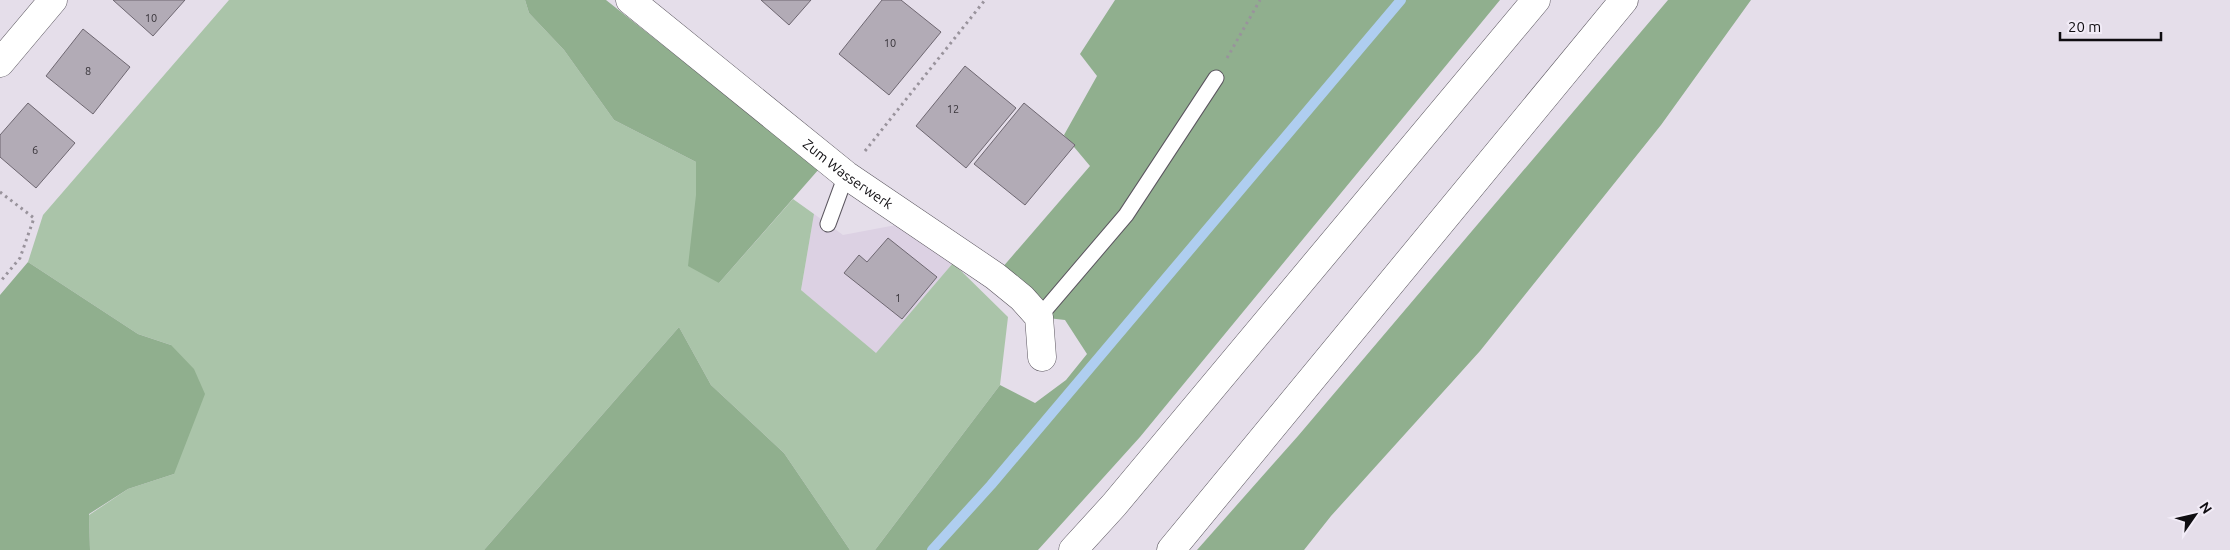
<svg xmlns="http://www.w3.org/2000/svg" width="2230" height="550" font-family="Ubuntu,sans-serif">
<style>
.built{fill:#dcd1e3}
.green{fill:#aac4a9}
.forest{fill:#90af8e}
.lines{fill:none;stroke-linecap:round;stroke-linejoin:round}
.stream{stroke:#afcef0;stroke-width:10}
.building{fill:#b2abb6;stroke:#6e6771}
.service-casing{stroke:#5b565f;stroke-width:17}
.minor-casing{stroke:#5b565f;stroke-width:29}
.trunk-casing{stroke:#5b565f;stroke-width:29}
.path{stroke:#99939c;stroke-width:3;stroke-dasharray:2.5 4;stroke-linecap:butt}
.service{stroke:#fff;stroke-width:15}
.minor{stroke:#fff;stroke-width:28}
.trunk{stroke:#fff;stroke-width:28}
.labels{text-anchor:middle;stroke-width:4;stroke-linejoin:round;paint-order:stroke}
.number-label{font-size:11px;fill:#38343a}
.street-label{font-size:14px;fill:#0f0d11;stroke:#f2ecf7}
</style>
<rect width="100%" height="100%" fill="#e5deea"/>
<path class="built" d="M814 214 843 235 896 225 953 263 876 354 801 290Z"/>
<path class="green" d="M229 0H525L529 13 564 50 614 120 696 162V195L719 283 793 199 814 214 801 290 876 353 953 263 1008 317 1000 385 875 550H850L784 453 711 385 679 327 484 550H90L89 515 128 489 174 474 171 345 138 334 28 262 43 215Z"/>
<path class="forest" d="M525 0H606L819 169 719 283 688 266 696 195V162L614 120 564 50 529 13Z
M1115 0H1500L1140 437 1038 550H875L1000 385 1035 403 1066 380 1087 354 1065 320 1039 317 995 276 1090 166 1064 135 1097 76 1080 54Z
M1668 0H1751L1661 125 1480 351 1331 516 1304 550H1197L1298 436Z
M28 262 138 334 171 345 194 369 205 394 174 474 128 489 89 514 90 550H0V295Z
M679 327 711 385 784 453 850 550H484Z"/>
<g class="lines">
<path class="stream" d="M932 550 991 485 1401 0"/>
</g>
<path class="building" d="M113 0H185L153 36Z
M761 0H811L789 25Z
M882 0H901L941 32 889 95 839 54Z
M83 29 130 67 93 114 46 76Z
M965 66 1016 108 966 168 916 126Z
M28 103 75 143 36 188 0 157V135Z
M1024 103 1075 145 1025 205 974 164Z
M888 238 937 277 902 319 844 273 859 255 867 262Z"/>
<g class="lines">
<defs>
<path id="service" d="M828 224 846 175
M1039 317 1126 215 1216 78"/>
<g id="minor">
<path id="s1" d="M630 0 846 175 995 276 1022 298 1039 317 1042 357"/>
<path d="M0 63 53 0"/>
</g>
<path id="trunk" d="M1073 550 1114 505 1536 0
M1171 550 1624 0"/>
</defs>
<use href="#service" class="service-casing"/>
<use href="#minor" class="minor-casing"/>
<use href="#trunk" class="trunk-casing"/>
<path class="path" d="M1227 58 1260 0
M865 151 985 0
M0 192 34 218 20 258 0 282"/>
<use href="#service" class="service"/>
<use href="#minor" class="minor"/>
<use href="#trunk" class="trunk"/>
</g>
<g class="labels">
<g class="number-label">
<text x="151" y="22">10</text>
<text x="890" y="47">10</text>
<text x="88" y="75">8</text>
<text x="953" y="113">12</text>
<text x="35" y="154">6</text>
<text x="898" y="302">1</text>
</g>
<g class="street-label">
<text dy="5" stroke="none"><textPath href="#s1" startOffset="279">Zum Wasserwerk</textPath></text>
</g>
</g>
<g transform="translate(2195 515) rotate(56)" stroke="#f2ecf7" stroke-width="4" paint-order="stroke">
<path d="M0-4L9 19L0 12L-9 19Z" fill="#0f0d11"/>
<text y="-8" font-size="14" font-weight="bold" text-anchor="middle" fill="#0f0d11">N</text>
</g>
<path d="M2060 32v8h101v-8" fill="none" stroke="#0f0d11" stroke-width="2.5"/>
<text x="2068" y="32" font-size="15" fill="#0f0d11" stroke="#f2ecf7" stroke-width="4" paint-order="stroke">20 m</text>
</svg>
